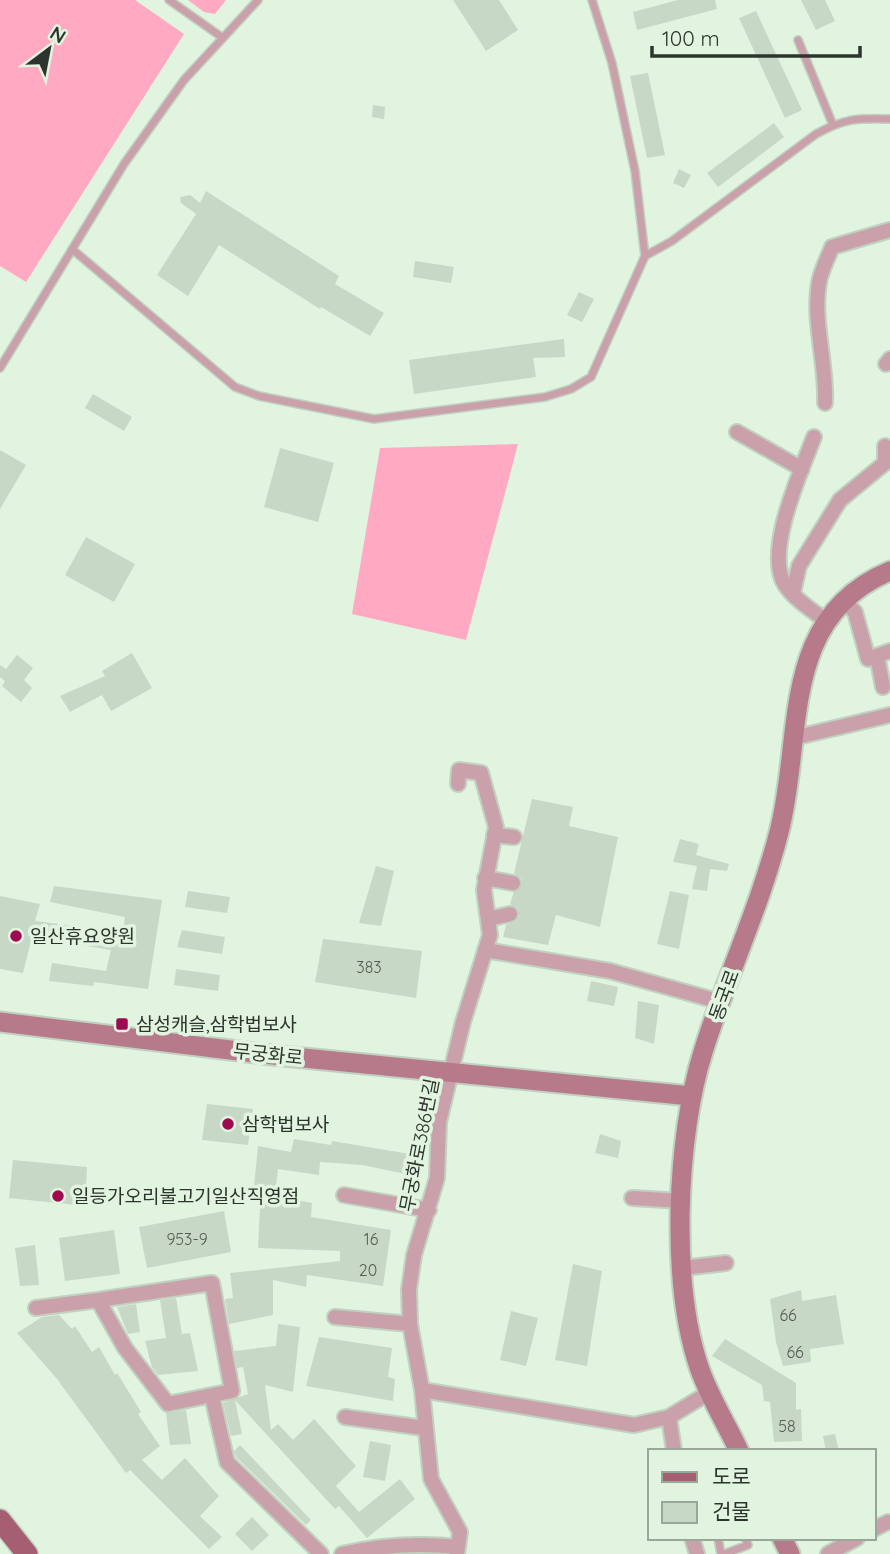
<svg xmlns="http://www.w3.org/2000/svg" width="890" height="1554" font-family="Quicksand,'Noto Sans KR',sans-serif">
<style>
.pitch{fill:#ffaac2}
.building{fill:#c7d9c6}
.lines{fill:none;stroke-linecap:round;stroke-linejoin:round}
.lane-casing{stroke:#c1d1c0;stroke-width:10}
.street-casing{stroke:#c1d1c0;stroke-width:18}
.secondary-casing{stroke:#c1d1c0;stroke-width:23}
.primary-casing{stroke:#c1d1c0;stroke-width:24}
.lane{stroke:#caa0ab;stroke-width:7}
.street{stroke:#caa0ab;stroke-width:14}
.secondary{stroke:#b67a8a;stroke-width:19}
.primary{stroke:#a65e73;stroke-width:21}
.poi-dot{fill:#9f0950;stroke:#e1f4e0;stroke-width:2.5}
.labels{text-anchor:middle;stroke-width:7;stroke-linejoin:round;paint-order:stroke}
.number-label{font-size:16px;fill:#545d53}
.poi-label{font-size:19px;fill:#2d342d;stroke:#e1f4e0;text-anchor:start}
.street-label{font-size:19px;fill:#2d342d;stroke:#e1f4e0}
</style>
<rect width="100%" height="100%" fill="#e1f4e0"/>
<path class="pitch" d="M0 0H135L184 34 26 282 0 266Z
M188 0H226L215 14 204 12Z
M518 444 466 640 352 614 380 448Z"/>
<path class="building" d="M453 0H499L518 30 486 51Z
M678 0H715L717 9 637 30 633 12Z
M801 0H825L835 21 816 30Z
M756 11 802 110 785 118 739 18Z
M648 73 665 155 647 158 630 76Z
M373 105 385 107 384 119 372 117Z
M774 123 784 137 718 187 707 173Z
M679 169 691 175 684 188 673 183Z
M206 191 339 276 335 284 384 313 370 336 321 307 320 309 219 245 188 296 157 275 196 214 181 203 180 197 190 195 200 203Z
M415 261 454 267 451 283 413 277Z
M579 292 594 299 582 322 567 315Z
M564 339 565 357 533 358 536 377 414 394 409 360Z
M93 394 132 417 124 431 85 408Z
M280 448 334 463 318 522 264 507Z
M0 450 26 465 0 509Z
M86 537 135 564 114 602 65 575Z
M132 653 152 688 111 711 102 695 70 712 60 696 105 676 102 671Z
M17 655 33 668 24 680 32 688 21 702 2 686 5 681 0 677V665L6 669Z
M532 799 573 807 569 826 618 837 600 927 556 915 548 945 503 937 506 925 516 921 519 916 517 908 510 904 514 892 522 885V879L514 873Z
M680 839 699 844 696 855 729 864 727 871 710 869 707 891 692 889 697 866 673 862Z
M376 866 394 871 381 926 359 923Z
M54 886 162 900 148 989 94 982 93 986 49 981 52 963 106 971 111 950 32 937 23 973 0 969V896L40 904 35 921 123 932 125 917 50 902Z
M188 891 230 897 227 913 185 907Z
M670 891 689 895 679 949 657 944Z
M182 930 225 937 222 954 177 947Z
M323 939 422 951 416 998 315 982Z
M176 969 220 975 218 991 174 985Z
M591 981 618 987 614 1006 587 1001Z
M638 1001 659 1005 654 1044 635 1038Z
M207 1104 253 1109 248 1145 202 1140Z
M600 1134 621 1141 618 1158 595 1153Z
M294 1139 331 1145 332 1141 410 1154 406 1174 362 1165 320 1162 319 1175 278 1169 275 1196 312 1203 311 1217 391 1230 383 1286 307 1275 306 1287 273 1280V1315L229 1324 225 1299 233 1298 230 1273 340 1261V1251L258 1248 261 1188 254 1187 258 1146 291 1152Z
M13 1160 87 1167 85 1206 9 1198Z
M224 1211 231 1252 147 1268 139 1227Z
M114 1230 120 1274 65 1281 59 1238Z
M35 1245 39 1285 20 1286 15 1248Z
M573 1264 602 1271 587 1366 555 1360Z
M801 1290 802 1301 836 1295 844 1344 810 1349 811 1362 783 1366 776 1342 770 1299Z
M176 1298 182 1334 190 1333 198 1371 158 1375 152 1367 145 1341 166 1338 160 1300Z
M136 1304 140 1332 128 1334 117 1307Z
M511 1311 538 1318 526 1366 500 1360Z
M59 1315 72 1329 75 1326 92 1352 99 1347 115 1375 117 1373 127 1389 141 1412 138 1414 160 1446 142 1460 162 1480 185 1458 219 1496 200 1516 222 1537 209 1549 130 1470 126 1473 57 1379 17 1333 42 1317Z
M278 1324 300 1327 293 1392 265 1385 271 1430 278 1424 293 1440 314 1419 356 1466 336 1486 359 1512 400 1479 415 1499 367 1538 339 1506 335 1509 235 1400 242 1434 231 1436 223 1403 248 1394 243 1367 237 1368 234 1351 276 1346Z
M319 1337 392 1348 388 1377 395 1379 393 1401 306 1386Z
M725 1339 796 1383V1410L801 1409 802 1441 774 1442 770 1402 764 1401 762 1385 712 1356Z
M186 1410 191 1444 170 1445 166 1413Z
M835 1434 839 1451H826L823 1436Z
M370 1441 391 1445 385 1481 363 1477Z
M240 1445 311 1520 306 1525 236 1457 234 1451Z
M252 1517 269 1535 252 1551 235 1534Z"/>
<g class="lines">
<defs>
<path id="lane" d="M169 0 223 38
M798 40 833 125
M72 249 235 387 259 396 374 419 545 397 571 389 591 377 645 256 635 171 612 63 592 0
M645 256 672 241 816 134C845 118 858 118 890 119
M0 368 124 164 184 80 258 0
M718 1538 721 1554
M724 1554 748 1545 745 1538"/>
<path id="street" d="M886 364 890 359
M825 403C827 362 811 318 820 278 823 267 828 257 832 247L890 230
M737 432 802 469
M814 437C801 471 764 552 785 585 794 599 813 611 826 621
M793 593 799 566 840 500 885 463V446
M844 601 855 612 868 659 890 651
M877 656 883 687
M793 738 890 715
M494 835 514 837
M485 878 513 883
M488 919 510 914
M485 950 610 971 721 1002
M344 1195 429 1210
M632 1198 682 1201
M683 1268 726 1263
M212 1283 232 1391 168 1404 125 1348 98 1300Z
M36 1308 98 1300
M335 1317 410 1324
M422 1390 634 1425 669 1417 710 1392
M212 1396 227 1462 321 1554
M345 1417 424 1428
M669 1417 674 1451
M874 1529 888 1522
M692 1538 697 1554
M342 1554C381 1545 418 1543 458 1547
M457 1554 460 1532 431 1479 422 1390 410 1324 409 1289 414 1255 437 1178 439 1122 463 1022 490 935 484 890 496 827 481 773 459 770 458 784
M828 1554 857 1538"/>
<path id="secondary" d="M0 1022 263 1054 691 1096
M739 1451C727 1425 710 1398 700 1370 670 1284 676 1138 703 1052 726 978 760 907 779 832 804 737 778 618 890 571
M782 1538 790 1554"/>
<path id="primary" d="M0 1520 27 1554"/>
</defs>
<use href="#lane" class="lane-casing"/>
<use href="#street" class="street-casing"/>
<use href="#secondary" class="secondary-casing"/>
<use href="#primary" class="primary-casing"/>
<use href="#lane" class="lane"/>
<use href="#street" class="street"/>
<use href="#secondary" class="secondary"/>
<use href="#primary" class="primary"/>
</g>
<g class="poi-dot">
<circle cx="16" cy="936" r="7"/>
<rect x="115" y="1017" width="14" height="14" rx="3.5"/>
<circle cx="228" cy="1124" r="7"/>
<circle cx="58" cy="1196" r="7"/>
</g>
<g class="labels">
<g class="number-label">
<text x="369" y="973">383</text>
<text x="187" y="1245">953-9</text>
<text x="371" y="1245">16</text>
<text x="368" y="1276">20</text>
<text x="788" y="1321">66</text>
<text x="795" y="1358">66</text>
<text x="787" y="1432">58</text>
</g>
<g class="poi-label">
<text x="30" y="943">일산휴요양원</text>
<text x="136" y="1031">삼성캐슬,삼학법보사</text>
<text x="242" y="1131">삼학법보사</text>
<text x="72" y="1203">일등가오리불고기일산직영점</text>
</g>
<g class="street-label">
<text transform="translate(724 995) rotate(-70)" y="7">동국로</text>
<text transform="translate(268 1054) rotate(6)" y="7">무궁화로</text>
<text transform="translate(419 1145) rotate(-79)" y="7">무궁화로386번길</text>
</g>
</g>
<rect x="648" y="1449" width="228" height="91" fill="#e1f4e0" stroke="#99a798" stroke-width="2"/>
<rect x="662" y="1472" width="35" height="10" fill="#a65e73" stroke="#99a798" stroke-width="2"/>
<text x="712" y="1484" font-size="21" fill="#2d342d">도로</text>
<rect x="662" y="1502" width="35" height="21" fill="#c7d9c6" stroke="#99a798" stroke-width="2"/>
<text x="712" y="1519" font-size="21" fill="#2d342d">건물</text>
<g transform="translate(49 49) rotate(32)" stroke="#e1f4e0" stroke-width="5" paint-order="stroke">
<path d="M0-5L12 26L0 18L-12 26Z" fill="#2d342d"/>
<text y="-10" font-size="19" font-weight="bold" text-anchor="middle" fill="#2d342d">N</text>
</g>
<path d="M652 46v10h208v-10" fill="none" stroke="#2d342d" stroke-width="3.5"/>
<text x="662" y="46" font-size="21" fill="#2d342d" stroke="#e1f4e0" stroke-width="5" paint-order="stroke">100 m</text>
</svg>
